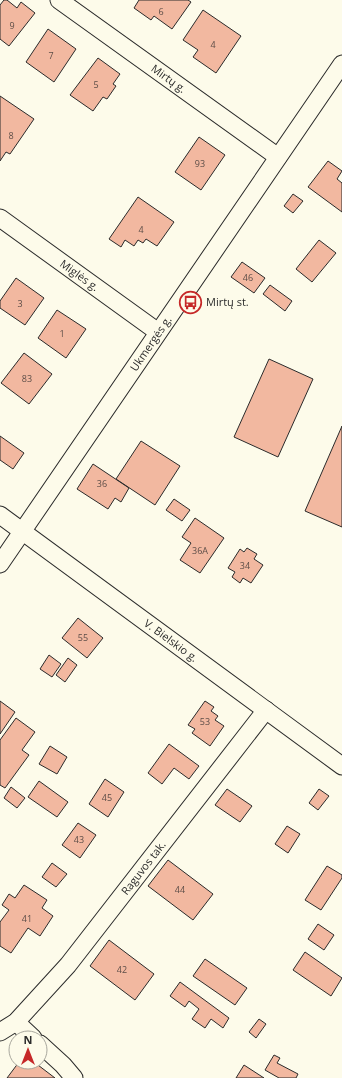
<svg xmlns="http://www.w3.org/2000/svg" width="342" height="1078" font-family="'Open Sans',sans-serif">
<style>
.building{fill:#f2b8a0;stroke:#2b2b2b}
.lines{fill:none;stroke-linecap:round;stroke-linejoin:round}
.street-casing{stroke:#2b2b2b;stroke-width:19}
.street{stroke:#fdfbea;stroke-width:17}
.labels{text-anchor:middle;stroke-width:3;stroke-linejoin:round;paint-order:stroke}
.number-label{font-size:9px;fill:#5d4e48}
.street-label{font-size:11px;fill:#2b2b2b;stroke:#fdfbea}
.poi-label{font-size:11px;fill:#2b2b2b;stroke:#fdfbea;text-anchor:start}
</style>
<rect width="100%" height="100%" fill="#fdfbea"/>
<path class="building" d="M4 0H7L17 8 21 2 35 13 9 46 0 39V5Z
M139 0H188L191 2 172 29 154 16 151 20 134 8Z
M203 10 241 36 216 73 193 57 198 50 183 40Z
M48 29 76 49 54 82 26 62Z
M98 58 120 74 113 84 116 86 107 99 103 97 93 111 70 95Z
M0 96 34 119 10 154 6 152 0 161Z
M199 137 225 155 201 190 175 172Z
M328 161 342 171 337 179 342 183V212L308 187Z
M293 194 303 201 293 213 284 206Z
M138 197 174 222 157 246 146 239 143 243 138 240 134 246 125 240 121 247 109 239Z
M319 240 336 253 312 282 296 269Z
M242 262 265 278 254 293 231 277Z
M16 278 44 298 25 325 0 308V301Z
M270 285 292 301 285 311 263 294Z
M57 310 86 329 66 358 38 338Z
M24 353 52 374 29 404 1 383Z
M269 359 313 379 278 457 234 437Z
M342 426V527L305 511Z
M0 436 24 453 13 469 0 460Z
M141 441 180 466 155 505 116 479Z
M93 464 129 488 121 502 115 498 108 509 77 489Z
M174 499 190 510 182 521 166 510Z
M195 518 224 538 200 573 180 560 191 543 182 537Z
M247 548 257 554 254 559 263 565 251 583 243 578 240 583 232 577 235 572 228 568 240 549 244 552Z
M78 618 103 638 87 658 62 638Z
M49 655 61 664 52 677 40 669Z
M68 658 77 665 65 682 56 675Z
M0 701 15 712 0 734Z
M205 701 214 707 211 711 218 716 215 720 224 726 210 746 192 733 195 729 188 725Z
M16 718 35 732 22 750 29 755 5 788 0 785V740Z
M169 744 199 766 189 779 174 768 162 784 148 773Z
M50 746 67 757 57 774 39 764Z
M105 779 124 792 108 817 89 804Z
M39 781 68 802 57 817 28 797Z
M11 787 25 798 17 808 4 798Z
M227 789 252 806 240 822 215 805Z
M319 789 329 796 318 810 309 803Z
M78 823 96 835 80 858 62 845Z
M287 826 300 834 288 853 275 844Z
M168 860 213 894 193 920 148 886Z
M52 863 67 874 56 887 42 877Z
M327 866 342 875V878L321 910 305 900Z
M24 885 47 900 42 908 53 916 40 936 28 928 11 953 0 946V922L9 910 2 905 9 894 15 898Z
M318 924 334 935 324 950 308 939Z
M109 940 154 974 135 1000 90 966Z
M305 952 342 978 331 996 293 970Z
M205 959 247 988 235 1005 193 976Z
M180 982 229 1018 223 1028 211 1019 205 1028 192 1019 199 1009 189 1001 185 1007 170 996Z
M259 1019 266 1024 256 1038 249 1032Z
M274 1055 280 1058 277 1063 298 1074 296 1078H279L265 1070Z
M19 1062 26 1066 29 1062H34L55 1078H7Z
M244 1065 264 1078H236Z"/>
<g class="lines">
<defs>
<g id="street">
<path id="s1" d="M59 0 278 157"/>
<path id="s2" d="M0 218 158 332"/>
<path id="s3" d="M0 515 342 766"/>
<path id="s4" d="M0 564 342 64"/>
<path d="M16 1022 33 1038"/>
<path id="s5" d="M0 1032 16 1022 68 965 266 710"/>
<path d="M40 1044 63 1065 74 1078"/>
</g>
</defs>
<use href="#street" class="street-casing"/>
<use href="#street" class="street"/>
</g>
<defs>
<symbol id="bus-ring" viewBox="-11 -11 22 22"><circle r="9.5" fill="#fdfbea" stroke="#c62828" stroke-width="1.5"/><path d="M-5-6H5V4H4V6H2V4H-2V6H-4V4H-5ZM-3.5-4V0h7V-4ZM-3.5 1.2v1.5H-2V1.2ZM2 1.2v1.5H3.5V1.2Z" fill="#c62828"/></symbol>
</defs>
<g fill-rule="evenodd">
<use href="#bus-ring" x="178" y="290" width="25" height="25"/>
</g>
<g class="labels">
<g class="number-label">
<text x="161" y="15">6</text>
<text x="12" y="29">9</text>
<text x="213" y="48">4</text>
<text x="51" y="59">7</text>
<text x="96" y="88">5</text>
<text x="11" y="139">8</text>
<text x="200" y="167">93</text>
<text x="141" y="233">4</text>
<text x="248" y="281">46</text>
<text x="20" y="307">3</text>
<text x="62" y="337">1</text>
<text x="27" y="382">83</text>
<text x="102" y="487">36</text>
<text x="200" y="554">36A</text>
<text x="245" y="569">34</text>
<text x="83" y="641">55</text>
<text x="205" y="725">53</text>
<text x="107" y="801">45</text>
<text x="79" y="843">43</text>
<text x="180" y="893">44</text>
<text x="27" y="922">41</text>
<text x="122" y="973">42</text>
</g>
<g class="street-label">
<text dy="4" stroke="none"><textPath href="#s1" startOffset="135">Mirtų g.</textPath></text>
<text dy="4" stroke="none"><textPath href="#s2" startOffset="98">Miglės g.</textPath></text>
<text dy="4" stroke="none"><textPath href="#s4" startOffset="267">Ukmergės g.</textPath></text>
<text dy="4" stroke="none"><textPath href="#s3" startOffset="212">V. Bielskio g.</textPath></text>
<text dy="4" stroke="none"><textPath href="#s5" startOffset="219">Raguvos tak.</textPath></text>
</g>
<g class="poi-label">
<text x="206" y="306">Mirtų st.</text>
</g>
</g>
<g transform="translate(28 1050)"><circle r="19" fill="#fdfbea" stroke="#a9a89e"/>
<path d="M0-3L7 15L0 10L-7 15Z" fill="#c62828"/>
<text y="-6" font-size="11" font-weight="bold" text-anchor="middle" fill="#2b2b2b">N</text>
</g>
</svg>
